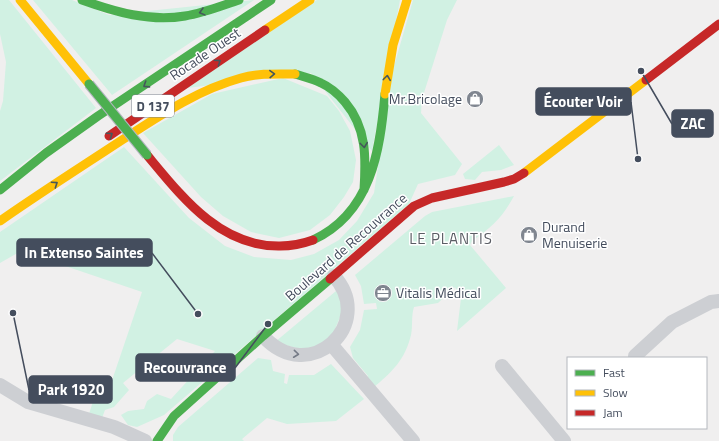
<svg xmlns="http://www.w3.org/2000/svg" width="719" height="441" font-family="'Titillium Web',sans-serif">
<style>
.green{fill:#d1f1e3}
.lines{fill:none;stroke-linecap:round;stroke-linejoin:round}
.street{stroke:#cdcfd3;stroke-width:14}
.fast{stroke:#4caf50;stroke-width:9}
.slow{stroke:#ffc107;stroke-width:9}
.jam{stroke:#c62828;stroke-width:9}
.fast-bridge-casing{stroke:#b3b6c0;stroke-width:11;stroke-linecap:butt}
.fast-bridge{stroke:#4caf50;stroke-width:9}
.oneway{stroke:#45575c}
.oneway2{stroke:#747a86}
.labels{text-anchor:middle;stroke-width:3;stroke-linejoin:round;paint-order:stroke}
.shield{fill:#fff;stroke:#7c828e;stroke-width:1}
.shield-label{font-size:13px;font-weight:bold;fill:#444d5d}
.street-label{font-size:14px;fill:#444d5d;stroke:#fff}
.poi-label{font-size:14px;fill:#444d5d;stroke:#fff;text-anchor:start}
.neighbourhood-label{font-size:15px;letter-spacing:1px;fill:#5a5d64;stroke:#fff}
.leader{fill:none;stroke:#444d5d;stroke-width:1.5}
.callout-dot{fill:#444d5d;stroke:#fff;stroke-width:1.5}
.callout{fill:#444d5d;stroke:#444d5d;stroke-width:1.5}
.callout-label{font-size:15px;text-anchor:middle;font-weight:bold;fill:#fff}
</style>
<rect width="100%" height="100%" fill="#f0efef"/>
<path class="green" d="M0 0H9L96 108 0 181V111L3 101 6 62 0 34Z
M33 0H72L109 15 254 0 112 95Z
M317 0H400L372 151 311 73 187 88Z
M413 0H457L447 20 422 99 421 113 462 164 455 175 418 184 409 204 164 415 137 427 128 425 121 415 128 411 144 409 147 401 157 394 171 399 215 351 177 339 123 383 129 390 114 407 105 410 102 418 89 414 95 395 106 398 142 292 21 251 0 263V232L124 147 189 218 225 246 254 257 291 260 314 254 339 240 357 221 374 193 392 73Z
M283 78 327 96 339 111 350 131 356 160 353 182 344 197 330 215 310 230 279 238 251 232 223 216 201 197 143 133 212 94Z
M499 145 514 165 501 170 482 172 475 180 465 179 463 174Z
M514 196C502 218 492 227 472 241L470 245 506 288 457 331 461 298 455 287 438 303 414 307C411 316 413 326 411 335 405 360 392 372 373 388L366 380 368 376 353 358 350 347 360 330 364 310 377 309 376 303 364 304 361 286 355 275 425 216 432 212Z
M336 291 341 298 343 310 331 339 310 352 275 342Z
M258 358 271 360 273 371 285 374 284 383 287 384 289 375H314L331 364 364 399 336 421 287 424 267 418 242 439 244 441H173V435L178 427Z"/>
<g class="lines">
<path class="street" d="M263 336C309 387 377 324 334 276
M331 344 413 441
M635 356 672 322 711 302 719 301
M502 366 564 441
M0 385 28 402 114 427 145 441"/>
<path class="fast" d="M82 0C115 12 150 22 185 16 204 13 221 6 239 0
M295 74C304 77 313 79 321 83 330 87 339 95 345 102 367 128 366 158 364 190
M0 190 46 153 98 116 271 0
M313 240C371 213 380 152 385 94
M157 441 174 416 263 336 330 279"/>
<path class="slow" d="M20 0 89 84
M265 30 310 0
M385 94 393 45 407 0
M524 173 646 80
M0 221C40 193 81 167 122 140 159 116 197 90 241 78 259 73 276 74 295 74"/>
<path class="jam" d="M646 80 719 24
M109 136 265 30
M147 155C182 197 220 247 280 246 291 246 302 244 313 240
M330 279 414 206 432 198 504 182 514 179 524 173"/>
<defs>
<path id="fast-bridge" d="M89 84 147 155"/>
</defs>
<use href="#fast-bridge" class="fast-bridge-casing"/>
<use href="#fast-bridge" class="fast-bridge"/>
</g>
<defs><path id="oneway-chevron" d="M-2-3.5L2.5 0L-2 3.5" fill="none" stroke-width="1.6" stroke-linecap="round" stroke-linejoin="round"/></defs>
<g class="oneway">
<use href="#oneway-chevron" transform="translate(202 12) rotate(165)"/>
<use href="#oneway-chevron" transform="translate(218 62) rotate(-34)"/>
<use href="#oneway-chevron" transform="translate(272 74) rotate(-2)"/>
<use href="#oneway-chevron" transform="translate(387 78) rotate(-83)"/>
<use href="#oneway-chevron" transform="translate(146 85) rotate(147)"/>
<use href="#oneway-chevron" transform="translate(110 135) rotate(-35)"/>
<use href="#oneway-chevron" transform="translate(364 145) rotate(83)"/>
<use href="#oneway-chevron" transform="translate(55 184) rotate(-34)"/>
</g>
<use class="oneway2" href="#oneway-chevron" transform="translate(296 354) rotate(6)"/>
<defs>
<symbol id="shop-disc" viewBox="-11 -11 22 22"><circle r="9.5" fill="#808690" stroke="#fff"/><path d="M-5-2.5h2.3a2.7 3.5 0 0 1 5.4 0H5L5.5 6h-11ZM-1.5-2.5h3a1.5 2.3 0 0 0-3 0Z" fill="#fff"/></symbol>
<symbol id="office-disc" viewBox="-11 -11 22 22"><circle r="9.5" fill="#808690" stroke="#fff"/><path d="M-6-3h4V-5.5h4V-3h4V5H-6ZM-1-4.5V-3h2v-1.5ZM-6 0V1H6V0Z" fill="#fff"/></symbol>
</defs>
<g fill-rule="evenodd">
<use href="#shop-disc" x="465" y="89" width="20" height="20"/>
<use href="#shop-disc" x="519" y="225" width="20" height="20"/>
<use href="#office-disc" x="373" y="283" width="20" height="20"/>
</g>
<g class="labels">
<rect class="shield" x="132" y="95" width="42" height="22" rx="3"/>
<g class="shield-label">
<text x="153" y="111">D 137</text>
</g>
<g class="street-label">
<text transform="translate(205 54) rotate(-34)" y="5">Rocade Ouest</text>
<text transform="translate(346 247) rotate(-41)" y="5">Boulevard de Recouvrance</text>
</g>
<g class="poi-label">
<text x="462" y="104" text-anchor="end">Mr.Bricolage</text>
<text x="542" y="232">Durand<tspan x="542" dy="16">Menuiserie</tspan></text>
<text x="396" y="298">Vitalis Médical</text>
</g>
<g class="neighbourhood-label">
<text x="451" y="244">LE PLANTIS</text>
</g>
</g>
<path class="leader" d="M638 159L631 102M641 71L672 124M198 314L152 253M268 324L235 368M13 313L29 390"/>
<g class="callout-dot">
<circle cx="638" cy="159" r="4"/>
<circle cx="641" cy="71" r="4"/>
<circle cx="198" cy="314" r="4"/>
<circle cx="268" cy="324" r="4"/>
<circle cx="13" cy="313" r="4"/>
</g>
<g class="callout">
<rect x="536" y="88" width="95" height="27" rx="4"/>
<rect x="672" y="110" width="41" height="27" rx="4"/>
<rect x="17" y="239" width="135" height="27" rx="4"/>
<rect x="136" y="354" width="99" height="27" rx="4"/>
<rect x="29" y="376" width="83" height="27" rx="4"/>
</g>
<g class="callout-label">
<text x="583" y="107">Écouter Voir</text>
<text x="693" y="129">ZAC</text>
<text x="84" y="258">In Extenso Saintes</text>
<text x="185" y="373">Recouvrance</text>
<text x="71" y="395">Park 1920</text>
</g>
<rect x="567" y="357" width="140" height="72" fill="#ffffff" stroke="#b4b8be"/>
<rect x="575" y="370" width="20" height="6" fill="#4caf50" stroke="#b4b8be"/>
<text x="603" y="377" font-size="12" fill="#444d5d">Fast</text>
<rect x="575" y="390" width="20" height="6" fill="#ffc107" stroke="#b4b8be"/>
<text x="603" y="397" font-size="12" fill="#444d5d">Slow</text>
<rect x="575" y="410" width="20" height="6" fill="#c62828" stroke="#b4b8be"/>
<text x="603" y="417" font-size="12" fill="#444d5d">Jam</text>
</svg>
